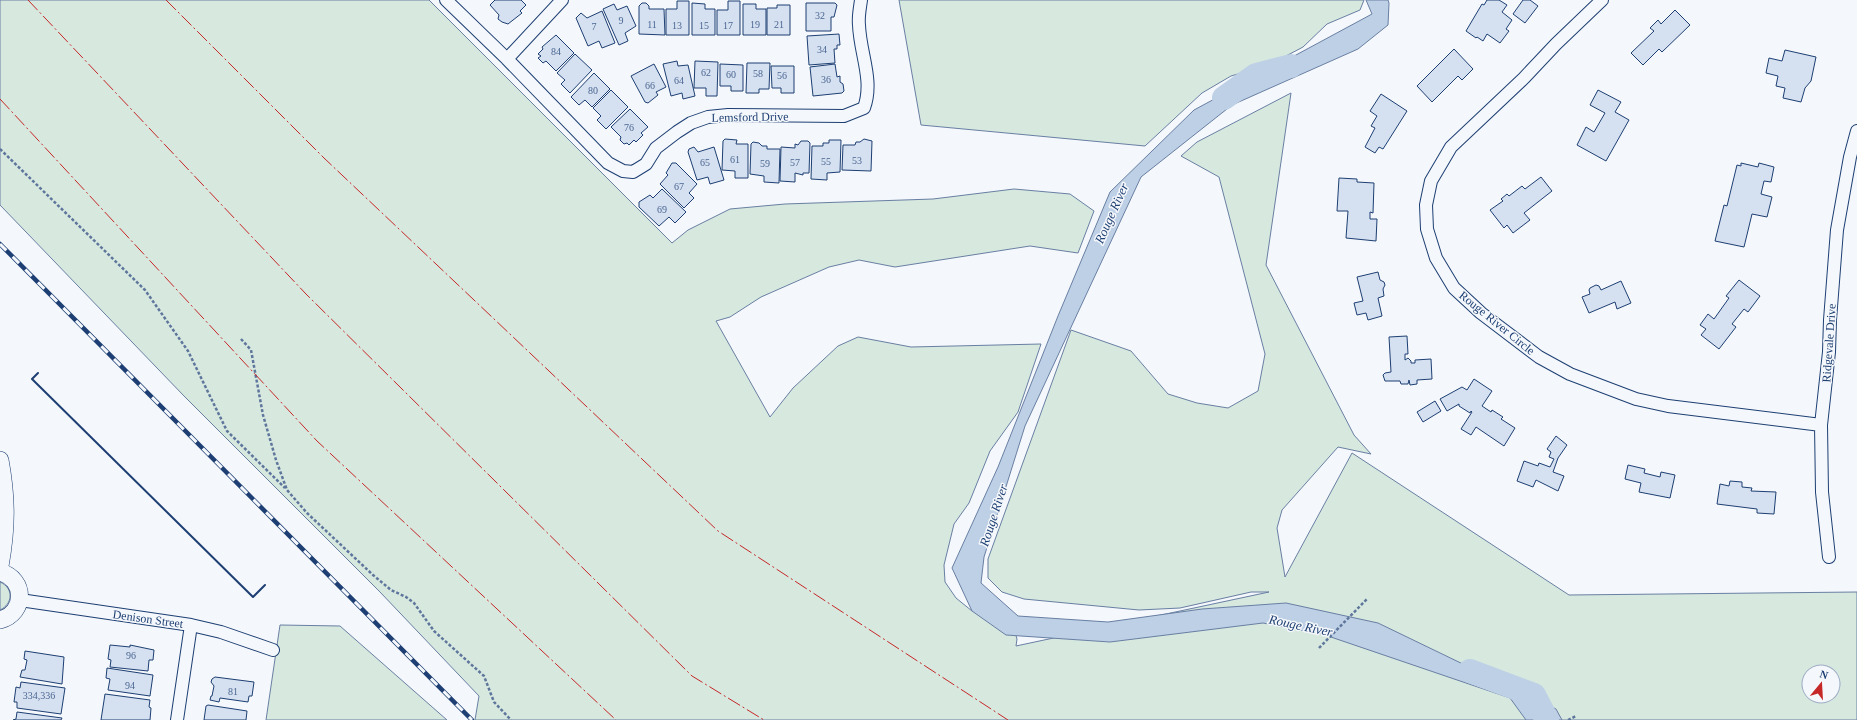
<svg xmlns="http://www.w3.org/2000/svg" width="1857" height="720" font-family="Georgia,serif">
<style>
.green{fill:#d7e8df;stroke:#687fa3;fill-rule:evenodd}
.water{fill:#bed0e5;stroke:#687fa3}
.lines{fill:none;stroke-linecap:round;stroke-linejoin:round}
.river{stroke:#bed0e5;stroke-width:24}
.building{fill:#d5e0f0;stroke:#1d3f73}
.street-casing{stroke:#1d3f73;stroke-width:14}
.secondary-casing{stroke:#1d3f73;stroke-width:18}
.path{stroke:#5e769c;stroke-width:2.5;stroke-dasharray:3 2;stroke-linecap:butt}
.street{stroke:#f4f7fb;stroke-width:12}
.secondary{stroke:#f4f7fb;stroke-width:17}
.rail-casing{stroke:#1d3f73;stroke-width:4.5}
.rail{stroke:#f4f7fb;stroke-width:3;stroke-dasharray:9;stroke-linecap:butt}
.wall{stroke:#1d3f73;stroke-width:2}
.power{stroke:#c62828;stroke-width:1;stroke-dasharray:14 3 2 3;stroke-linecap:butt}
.labels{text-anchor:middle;stroke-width:3;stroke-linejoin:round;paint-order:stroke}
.number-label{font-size:10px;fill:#4b6792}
.street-label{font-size:12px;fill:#1d3f73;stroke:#f4f7fb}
.water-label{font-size:13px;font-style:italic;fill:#1d3f73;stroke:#f4f7fb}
</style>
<rect width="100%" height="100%" fill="#f4f7fb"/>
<path class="green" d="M0 0H429L672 243 688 230 730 209 785 204 933 199 1014 189 1070 194 1094 211 1078 253 1030 246 895 267 859 260 829 267 761 297 730 317 716 321 770 417 793 388 838 346 858 337 911 347 1041 344 1018 412 990 451 969 503 954 524 944 565 945 582 956 598 972 611 1012 622 1017 639 1016 646 1269 592H1251L1180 608 1139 610 1024 599 1002 592 988 578V559L1071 330 1131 351 1168 394 1197 403 1228 408 1258 391 1265 354 1219 177 1181 156 1197 142 1291 93 1266 265 1354 435 1371 454 1338 447 1282 510 1277 528 1285 577 1352 453 1569 595 1857 592V720H475L479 696 380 592 184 396 0 205ZM1809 672H1833V696H1809Z
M899 0H1364L1360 10 1327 24 1303 47 1269 65 1231 76 1202 93 1145 146 921 125Z
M0 582C14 588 13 604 0 610Z
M280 625 340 626 447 720H266Z"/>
<path class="water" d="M1366 0H1388L1389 3 1388 25 1358 49 1232 105 1141 177 1025 426 984 557 981 583 1018 616 1108 622 1202 609 1286 603 1378 623 1556 709 1562 720H1526L1510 698 1322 634 1263 623 1110 642 1006 635 972 611 952 568 998 467 1058 316 1110 192 1194 110 1372 14Z"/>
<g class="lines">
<path class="river" d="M1224 98 1256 75 1291 66
M1470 671 1534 695 1547 720"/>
</g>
<path class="building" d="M495 0H521L526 5 520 11 522 13 508 24 502 22 498 19 499 15 490 5Z
M1487 0H1499L1507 5 1502 12 1512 20 1506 29 1509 31 1500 43 1487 34 1483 41 1477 37 1476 38 1466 31 1482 4 1484 5Z
M1523 0H1530L1538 6 1525 23 1513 14Z
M677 1H689V35H666V9H677Z
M728 1H740V35H717V10H728Z
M642 3H646L649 6V9H664L665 35 639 34V6Z
M692 3 705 4V9H715V35H692Z
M806 3H835L837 5 834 17H831V31H806Z
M614 4 617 10 627 6 636 26 625 33 628 41 619 45 603 9Z
M743 4H756V9H766V35H743Z
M777 5H790V35H767V8H777Z
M1675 10 1690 25 1662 52 1659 49 1643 65 1631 53 1654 31 1650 28 1658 20 1661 24Z
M602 11 615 43 602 48 599 41 588 46 576 18 581 13 587 18Z
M839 34 840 45H837V49H834L835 63 809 65 807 36Z
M556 35 574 53 556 71 546 61 543 63 538 58 541 56 538 54 543 49 542 47Z
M1454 49 1473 69 1462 80 1458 76 1432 102 1417 86Z
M1785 50 1816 57 1811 81 1805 88 1801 102 1783 98 1785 88 1776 86 1778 76 1766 73 1769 58 1782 61Z
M575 54 592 70 570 93 561 84 565 80 557 73Z
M677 61 678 66 688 65 695 96 683 99 682 93 671 96 663 64Z
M695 61 718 62 717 96H706V88H694Z
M747 63H770L769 89H759V93H746Z
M654 64 666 87 656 92 658 95 648 103 645 102 631 76Z
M720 64 743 65V91H731V86H720Z
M835 64 837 77 840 76V82L843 84 844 91 842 93 813 96 810 67Z
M771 66H794V93H781V88H772Z
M594 73 610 89 592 107 585 100 579 105 571 97Z
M611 90 628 107 606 129 597 120 601 116 593 108Z
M1598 90 1621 102 1615 112 1629 120 1606 161 1577 145 1586 127 1594 132 1605 113 1590 105Z
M1381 94 1407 111 1383 149 1379 147 1375 153 1365 147 1375 128 1371 126 1377 116 1370 111Z
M630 109 648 127 641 133 643 135 636 142 634 140 629 145 627 143 624 144 620 140 621 137 611 127Z
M725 139 737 140 736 144H748V178H735V171L722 170 723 141Z
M864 139 872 141 871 171 842 170 843 145H855L856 142H860Z
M829 140H841L840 172 827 173V180L811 179 812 146H823V143H829Z
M801 141H808L810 143 809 173H803V175L795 173V182L780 181 781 147 795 148V144L798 145Z
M753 142 759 143 762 146H767V149H780L779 183 764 182V176L750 174 751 144Z
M694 147 698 152 714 147 724 180 710 184 708 177 697 180 688 152 689 149Z
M672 163H676L697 184 689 193 694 198 684 208 660 184 668 175 666 173Z
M1741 163 1758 167 1759 163 1774 167 1771 182 1764 181 1761 194 1772 197 1767 217 1752 214 1744 247 1715 241 1724 205 1727 206 1737 165 1741 166Z
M1541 177 1552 191 1524 213 1530 220 1513 233 1507 225 1504 228 1490 210 1503 201 1501 199 1507 194 1509 196 1522 186 1525 189Z
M1339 178 1357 179V182L1374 183 1373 213 1370 212V219H1377L1376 241 1346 238 1348 211H1337Z
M662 189 686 212 675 223 669 217 659 226 639 207V202L650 195 653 198Z
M1378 272 1380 280 1384 282 1385 285 1383 289 1384 296 1378 298 1382 316 1368 320 1366 313 1357 315 1354 303 1363 301 1357 277Z
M1739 280 1760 296 1748 312 1744 309 1732 324 1736 327 1719 349 1701 335 1706 329 1700 325 1708 314 1714 319 1729 298 1726 296Z
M1621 281 1631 303 1617 309 1615 302 1589 313 1582 297 1590 294 1589 290 1590 288 1596 285 1599 286 1601 290Z
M1407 336 1408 354H1405V360L1408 358 1411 361V363H1415V360L1431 359 1432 379 1417 380V384L1410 385 1409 380 1408 384H1401L1400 381H1385L1383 375 1385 373 1391 372 1389 337Z
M1474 379 1492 391 1482 406 1491 412 1492 410 1503 417 1501 419 1515 428 1504 446 1476 427 1471 435 1461 429 1472 412 1471 411 1470 413 1459 406V404L1447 411 1440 399 1462 387 1467 390Z
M1435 401 1441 411 1423 422 1417 412Z
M1556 436 1567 445 1558 458 1553 472 1564 476 1558 491 1536 480 1533 487 1517 481 1524 461 1538 466 1539 463 1550 467 1554 459 1549 457 1551 452 1547 449Z
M1628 465 1645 469 1644 473 1660 477 1661 472 1675 475 1670 498 1639 492 1641 483 1625 479Z
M1730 481 1742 482V487L1752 488 1751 491 1776 492 1774 514 1757 513V509L1717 504 1720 484 1729 486Z
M110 645 130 647V645L154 650 153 660H149L148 671 110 667 111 660 108 659Z
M25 651 64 657 62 684 20 677 22 670H25L27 660 24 659Z
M107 668 153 675 150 696 108 690 110 679 106 678Z
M215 677 254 682 252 696H249L248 702 220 698 219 702 210 700 211 696H212L214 686 211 682 212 679Z
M21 682 65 688 61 714 17 708V702H14L16 687 20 688Z
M105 694 150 700 149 707 151 708 150 720H101Z
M208 705 247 711 246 720H204L206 706Z
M17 712 62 718 61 720H13L16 719Z"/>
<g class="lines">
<defs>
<path id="street" d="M446 0 507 59 608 163 623 171 633 172 646 164 656 148 677 132 691 123 708 117 728 115 844 116 864 108C874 80 860 54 859 25 858 17 860 8 861 0
M1602 0 1556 44 1524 78 1451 147 1431 181 1426 205 1427 229 1436 258 1454 288 1481 313 1539 357 1570 374 1636 399 1668 406 1821 425
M507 59 562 0
M1829 557 1822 492 1821 425 1829 352 1830 320 1837 230 1850 157 1857 131
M20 600 191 625 221 632 273 650
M177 720 191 625"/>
<path id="secondary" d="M0 460C7 498 7 528 0 566
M0 572C26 579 26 613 0 620"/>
</defs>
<use href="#street" class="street-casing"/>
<use href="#secondary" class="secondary-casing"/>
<path class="path" d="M0 149 145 290 188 351 227 431 285 488
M241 339 251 350 263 415 276 460 287 490 307 513 373 575 391 590 406 597 414 603 434 631 484 676 494 702 511 720
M1319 648 1367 599
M1568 720 1576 716"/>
<use href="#street" class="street"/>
<use href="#secondary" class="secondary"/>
<defs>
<path id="rail" d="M0 244 472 720"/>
</defs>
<use href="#rail" class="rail-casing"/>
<use href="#rail" class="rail"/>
<path class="wall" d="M38 373 32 379 253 597 265 585"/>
<path class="power" d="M28 0 306 294 692 676 764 720
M166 0 324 158 718 531 1008 720
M0 99 317 441 616 720"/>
</g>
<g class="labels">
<g class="number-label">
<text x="820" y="19">32</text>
<text x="621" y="24">9</text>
<text x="652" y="28">11</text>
<text x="755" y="28">19</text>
<text x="779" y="28">21</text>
<text x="677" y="29">13</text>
<text x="704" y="29">15</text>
<text x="728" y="29">17</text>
<text x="594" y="30">7</text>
<text x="822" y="53">34</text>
<text x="556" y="55">84</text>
<text x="706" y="76">62</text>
<text x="758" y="77">58</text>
<text x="731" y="78">60</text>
<text x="782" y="79">56</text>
<text x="826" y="83">36</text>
<text x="679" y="84">64</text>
<text x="650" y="89">66</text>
<text x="593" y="94">80</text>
<text x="629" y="131">76</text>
<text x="735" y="163">61</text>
<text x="857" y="164">53</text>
<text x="826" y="165">55</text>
<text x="705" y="166">65</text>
<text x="795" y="166">57</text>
<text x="765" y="167">59</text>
<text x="679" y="190">67</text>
<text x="662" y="213">69</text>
<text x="131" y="659">96</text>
<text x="130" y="689">94</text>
<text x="233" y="695">81</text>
<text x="39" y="699">334,336</text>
</g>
<g class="street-label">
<text transform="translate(750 117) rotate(-1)" y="4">Lemsford Drive</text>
<text transform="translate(1497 323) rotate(39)" y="4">Rouge River Circle</text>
<text transform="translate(1829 343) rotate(-86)" y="4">Ridgevale Drive</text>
<text transform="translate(148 619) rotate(8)" y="4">Denison Street</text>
</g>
<g class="water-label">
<text transform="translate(1111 213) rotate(-66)" y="5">Rouge River</text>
<text transform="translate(993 515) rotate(-72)" y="5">Rouge River</text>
<text transform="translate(1301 625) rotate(12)" y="5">Rouge River</text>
</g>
</g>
<g transform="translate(1821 684) rotate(18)"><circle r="19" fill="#f4f7fb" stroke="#9eadc5"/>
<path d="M0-3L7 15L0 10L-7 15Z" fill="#c62828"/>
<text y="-6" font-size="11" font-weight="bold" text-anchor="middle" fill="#1d3f73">N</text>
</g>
</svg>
